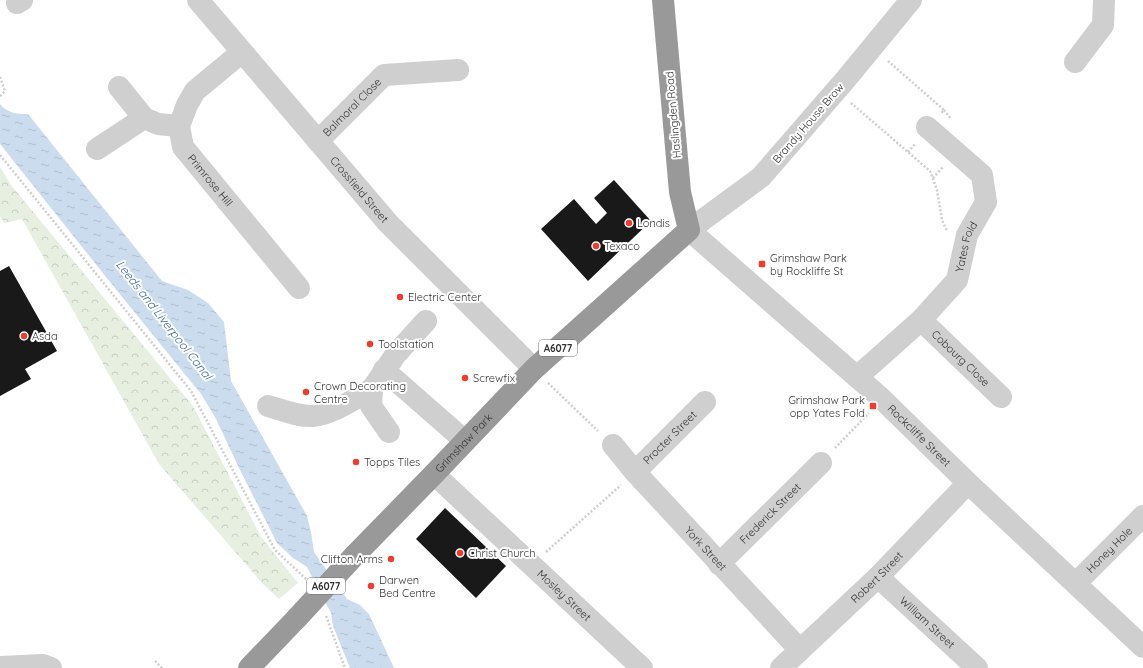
<svg xmlns="http://www.w3.org/2000/svg" width="1143" height="668" font-family="Quicksand,sans-serif">
<style>
.forest{fill:url(#forest-crowns)}
.water{fill:url(#water-ripples)}
.building{fill:#191919}
.lines{fill:none;stroke-linecap:round;stroke-linejoin:round}
.path{stroke:#cfcfcf;stroke-width:2.5;stroke-dasharray:2 2;stroke-linecap:butt}
.minor{stroke:#cfcfcf;stroke-width:22}
.highway{stroke:#999;stroke-width:22}
.highway-bridge{stroke:#999;stroke-width:22}
.poi-dot{fill:#ed3d30;stroke:#fff;stroke-width:1.5}
.labels{text-anchor:middle;stroke-width:4;stroke-linejoin:round;paint-order:stroke}
.shield{fill:#fff;stroke:#707070;stroke-width:1}
.shield-label{font-size:10px;font-weight:bold;fill:#323232}
.street-label{font-size:11px;fill:#323232;stroke:#fff}
.poi-label{font-size:11px;fill:#323232;stroke:#fff;text-anchor:start}
.water-label{font-size:12px;font-style:italic;fill:#3b6799;stroke:#fff}
</style>
<defs>
<pattern id="forest-crowns" width="20" height="18" patternUnits="userSpaceOnUse"><rect width="20" height="18" fill="#e6efe0"/><path d="M2 6a3 3 0 1 1 6 0M12 15a3 3 0 1 1 6 0" fill="none" stroke="#c6cdc1"/></pattern>
<pattern id="water-ripples" width="26" height="14" patternUnits="userSpaceOnUse"><rect width="26" height="14" fill="#ccdcef"/><path d="M2 4q2-2 4 0t4 0M15 11q2-2 4 0t4 0" fill="none" stroke="#b0bdcd"/></pattern>
</defs>
<rect width="100%" height="100%" fill="#fff"/>
<path class="forest" d="M0 167 11 185 193 406 261 537 298 583 279 599 262 583 159 464 22 219 5 223 0 217Z"/>
<path class="water" d="M0 104C7 113 17 114 28 114L162 281 188 290 208 303 224 322 231 381 307 516 311 532 314 552 347 599 360 605 369 614 394 668H350L333 626 331 613 307 567 293 558 277 543 240 470 215 417 201 394 110 282 0 144Z"/>
<path class="building" d="M614 180 651 221 588 281 541 229 574 199 596 224 607 213 594 198Z
M9 266 57 351 25 369 31 379 0 396V271Z
M445 508 506 566 476 598 416 539Z"/>
<g class="lines">
<path class="path" d="M888 61 944 110 941 113
M0 77 5 91 0 96
M851 103 930 171 937 190 942 220 947 231
M944 110 951 119
M908 152 916 143
M0 155 191 391 275 550 306 579
M933 178 943 167
M548 383 598 431
M835 448 869 413
M546 552 621 485
M326 616 345 668
M155 661 162 668"/>
<g class="minor">
<path id="s1" d="M198 0 388 223 534 369"/>
<path id="s2" d="M911 0 846 79 761 177 689 230 882 399 968 483 1143 647"/>
<path d="M17 3 22 0"/>
<path id="s3" d="M242 52 195 91 187 105 179 126 183 147 299 288"/>
<path d="M1075 62 1103 25 1104 0"/>
<path d="M119 87 144 118 158 124 179 126"/>
<path id="s4" d="M318 141 384 75 458 70"/>
<path d="M97 149 144 118"/>
<path id="s5" d="M921 320 1001 397"/>
<path d="M384 370 465 441"/>
<path id="s6" d="M857 377 921 320 957 280 967 235 986 202 982 175 927 127"/>
<path d="M268 406C282 410 299 417 313 416 331 415 356 398 372 389"/>
<path d="M389 432 371 406 372 389 396 354 426 321"/>
<path id="s7" d="M613 445 635 472 800 650"/>
<path id="s8" d="M635 472 705 402"/>
<path id="s9" d="M434 474 642 668"/>
<path id="s10" d="M719 564 821 463"/>
<path id="s11" d="M878 577 977 668"/>
<path id="s12" d="M1076 583 1143 516"/>
<path d="M0 667 43 665 51 668"/>
<path id="s13" d="M781 668 878 577 968 483"/>
</g>
<g class="highway">
<path id="s14" d="M355 555 434 474 534 369 689 230 680 192 663 0"/>
<path d="M249 668 297 618"/>
</g>
<path class="highway-bridge" d="M297 618 355 555"/>
</g>
<g class="poi-dot">
<circle cx="629" cy="223" r="4"/>
<circle cx="596" cy="246" r="4"/>
<rect x="758" y="260" width="8" height="8" rx="2"/>
<circle cx="400" cy="297" r="4"/>
<circle cx="24" cy="336" r="4"/>
<circle cx="370" cy="344" r="4"/>
<circle cx="465" cy="378" r="4"/>
<circle cx="306" cy="392" r="4"/>
<rect x="869" y="402" width="8" height="8" rx="2"/>
<circle cx="356" cy="462" r="4"/>
<circle cx="460" cy="553" r="4"/>
<circle cx="391" cy="559" r="4"/>
<circle cx="371" cy="586" r="4"/>
</g>
<g class="labels">
<g class="shield">
<rect x="539" y="340" width="38" height="16" rx="3"/>
<rect x="307" y="578" width="38" height="16" rx="3"/>
</g>
<g class="shield-label">
<text x="558" y="352">A6077</text>
<text x="326" y="590">A6077</text>
</g>
<g class="street-label">
<text dy="4" stroke="none"><textPath href="#s4" startOffset="48">Balmoral Close</textPath></text>
<text transform="translate(673 115) rotate(-95)" y="4">Haslingden Road</text>
<text transform="translate(808 123) rotate(-49)" y="4">Brandy House Brow</text>
<text dy="4" stroke="none"><textPath href="#s3" startOffset="164">Primrose Hill</textPath></text>
<text dy="4" stroke="none"><textPath href="#s1" startOffset="249">Crossfield Street</textPath></text>
<text dy="4" stroke="none"><textPath href="#s6" startOffset="174">Yates Fold</textPath></text>
<text dy="4" stroke="none"><textPath href="#s5" startOffset="55">Cobourg Close</textPath></text>
<text dy="4" stroke="none"><textPath href="#s2" startOffset="630">Rockcliffe Street</textPath></text>
<text dy="4" stroke="none"><textPath href="#s8" startOffset="49">Procter Street</textPath></text>
<text dy="4" stroke="none"><textPath href="#s14" startOffset="156">Grimshaw Park</textPath></text>
<text dy="4" stroke="none"><textPath href="#s10" startOffset="72">Frederick Street</textPath></text>
<text dy="4" stroke="none"><textPath href="#s7" startOffset="139">York Street</textPath></text>
<text dy="4" stroke="none"><textPath href="#s12" startOffset="47">Honey Hole</textPath></text>
<text dy="4" stroke="none"><textPath href="#s13" startOffset="132">Robert Street</textPath></text>
<text dy="4" stroke="none"><textPath href="#s9" startOffset="178">Mosley Street</textPath></text>
<text dy="4" stroke="none"><textPath href="#s11" startOffset="67">William Street</textPath></text>
</g>
<g class="poi-label">
<text x="637" y="227">Londis</text>
<text x="604" y="250">Texaco</text>
<text x="770" y="262">Grimshaw Park<tspan x="770" dy="13">by Rockliffe St</tspan></text>
<text x="408" y="301">Electric Center</text>
<text x="32" y="340">Asda</text>
<text x="378" y="348">Toolstation</text>
<text x="473" y="382">Screwfix</text>
<text x="314" y="390">Crown Decorating<tspan x="314" dy="13">Centre</tspan></text>
<text x="865" y="404" text-anchor="end">Grimshaw Park<tspan x="865" dy="13">opp Yates Fold</tspan></text>
<text x="364" y="466">Topps Tiles</text>
<text x="468" y="557">Christ Church</text>
<text x="383" y="563" text-anchor="end">Clifton Arms</text>
<text x="379" y="584">Darwen<tspan x="379" dy="13">Bed Centre</tspan></text>
</g>
<g class="water-label">
<text transform="translate(164 320) rotate(52)" y="4">Leeds and Liverpool Canal</text>
</g>
</g>
</svg>
